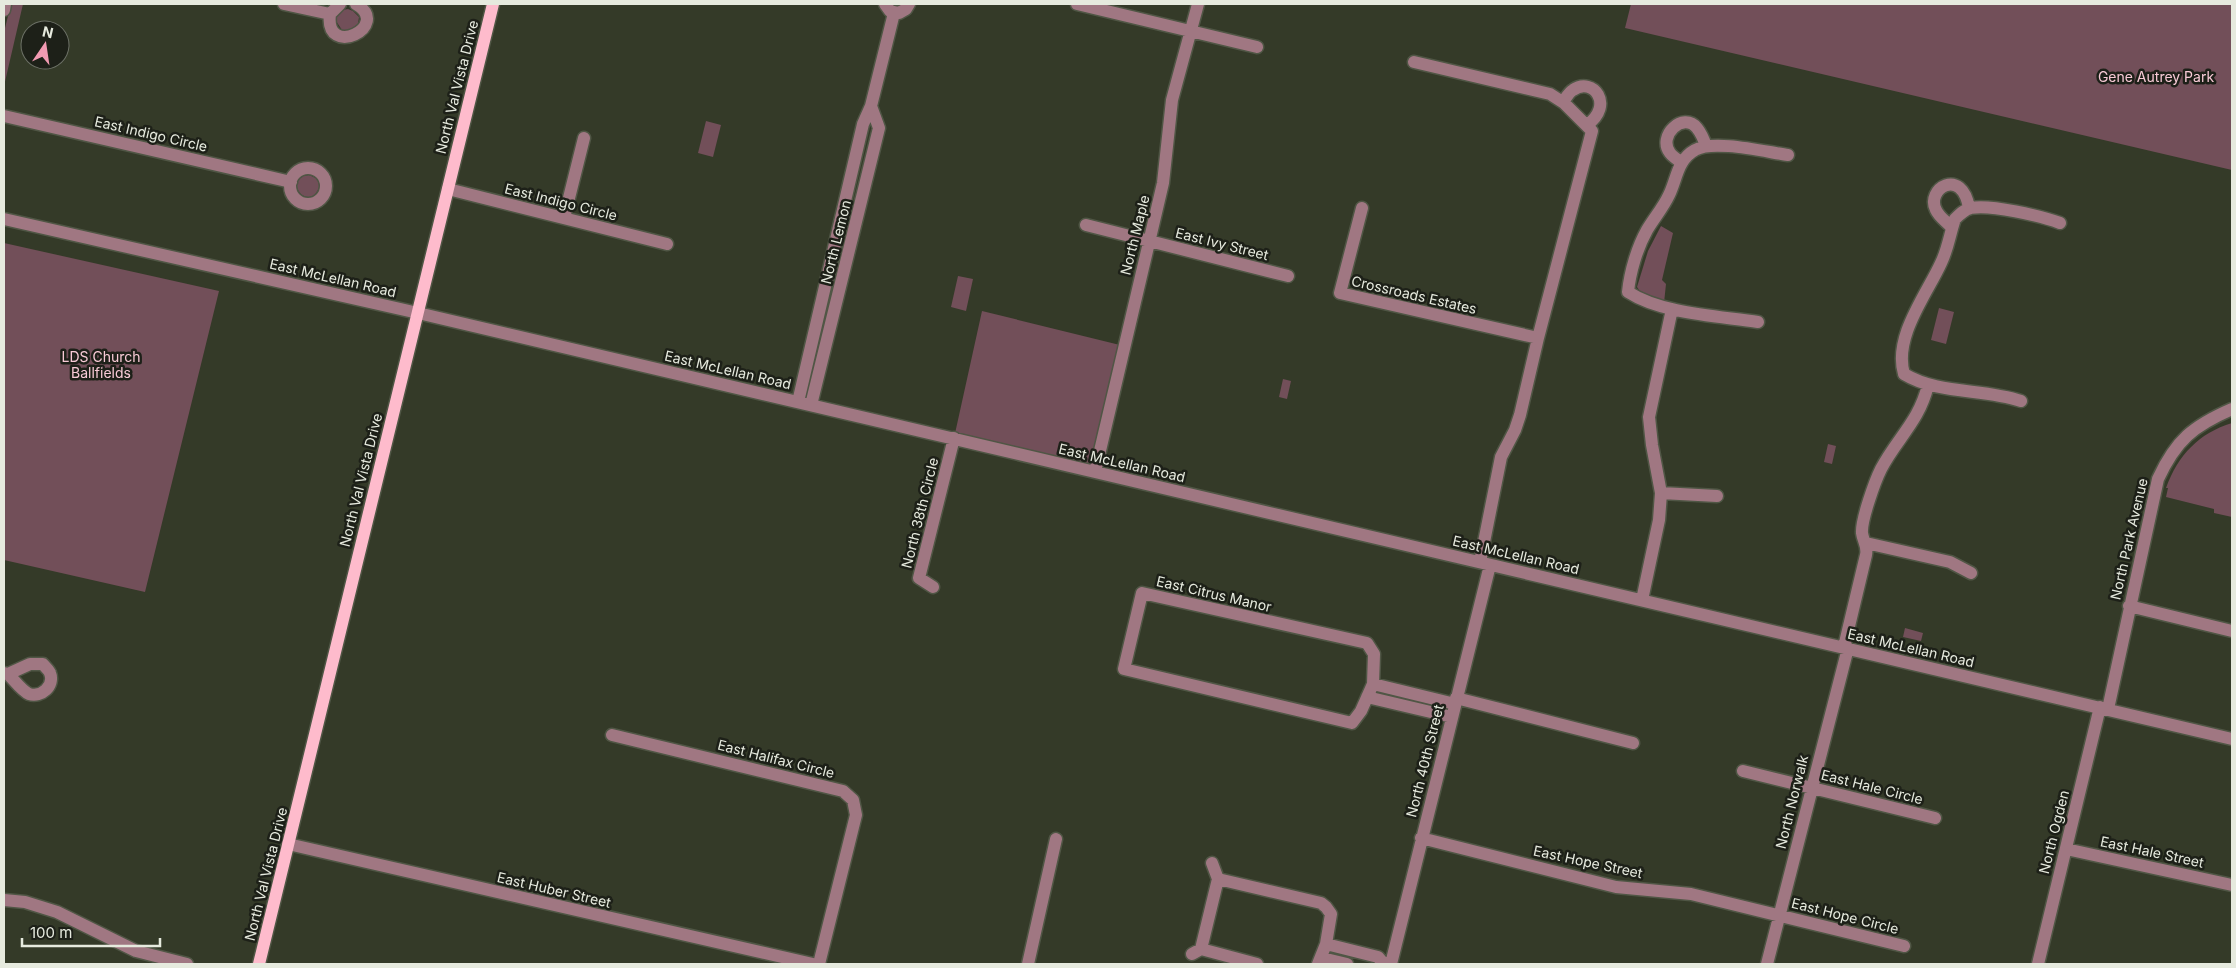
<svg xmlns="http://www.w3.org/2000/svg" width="2236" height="968" font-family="Inter,sans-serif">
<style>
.green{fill:#724f59}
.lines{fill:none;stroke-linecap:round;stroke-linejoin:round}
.minor-casing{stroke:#505645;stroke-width:15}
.major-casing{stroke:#505645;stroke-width:15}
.minor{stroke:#a07782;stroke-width:12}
.major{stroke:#febbcc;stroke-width:12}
.labels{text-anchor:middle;stroke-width:5;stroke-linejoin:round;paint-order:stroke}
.park-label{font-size:14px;fill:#f8cad6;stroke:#1d2018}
.street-label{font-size:14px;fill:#e6eade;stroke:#1d2018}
</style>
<rect width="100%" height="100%" fill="#343a28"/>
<path class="green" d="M11 4H23L4 86V32Z
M1631 4H2232V170L1625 28Z
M348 9 353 11 359 17 358 24 351 31 342 30 334 18 342 10Z
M706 121 721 125 713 157 698 153Z
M309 175 318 179 320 187 314 196C303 200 297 192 295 182L303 176Z
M1661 226 1673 233 1662 280 1666 284 1664 303 1642 294 1637 287 1648 251Z
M4 243 219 291 145 592 4 560Z
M958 276 973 279 966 311 951 307Z
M1939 308 1954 312 1946 344 1931 340Z
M982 311 1124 346 1095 472 954 438Z
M1283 379 1291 381 1287 399 1279 397Z
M2232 423V517L2214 513V509L2166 497 2168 488H2166C2178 455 2199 433 2232 423Z
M1828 444 1836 446 1832 464 1824 462Z
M1905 628 1923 633 1921 641 1903 637Z"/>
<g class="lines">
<defs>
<path id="minor" d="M284 4 330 14
M340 4 330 14C324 60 393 26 356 4
M885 4 890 11 899 13 906 9 909 4
M1077 4 1257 47
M4 10 5 4
M1414 62 1550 94 1564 103 1592 131 1538 338 1520 415 1515 430 1501 457 1480 562
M1563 102C1566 98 1569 92 1573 90 1593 76 1615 105 1587 125
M4 116 291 182
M1682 163C1678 160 1673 157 1670 153 1657 136 1683 111 1697 128 1701 133 1704 140 1706 146
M290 186a18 18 0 1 1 36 0a18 18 0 1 1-36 0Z
M448 189 667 244
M1362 208 1340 293 1538 338
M564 218 584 138
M4 219 418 313 2232 739
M1086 225 1288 276
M1952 228C1947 222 1939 217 1936 210 1925 189 1962 166 1969 208
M1758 322C1719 316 1662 314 1628 292 1630 272 1637 248 1647 230 1654 218 1663 208 1669 195 1677 179 1677 160 1695 150 1713 139 1766 152 1788 155
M2021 401C1983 388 1939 395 1904 374 1893 337 1927 294 1941 263 1948 249 1950 233 1955 219 1960 214 1965 209 1971 208 1990 204 2041 216 2060 223
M798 402 863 124 871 106 894 13
M811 405 879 128 871 106
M1095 472 1163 183 1172 100 1198 4
M1661 493 1717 496
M1866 543 1950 562 1971 573
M933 587 919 578 954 438
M1142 593 1367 643 1374 654 1373 684 1361 711 1352 723 1124 669Z
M1642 600 1659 520 1661 493 1652 445 1649 417 1672 309
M2129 606 2232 631
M1844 647 1866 555C1868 546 1863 541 1862 533 1861 520 1875 481 1881 469 1897 438 1919 422 1928 385
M4 673 8 674 30 664H43C45 667 49 670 50 673 55 686 41 698 29 694 22 691 14 680 8 674
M1373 684 1455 704
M1367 697 1452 717
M1456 698 1633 743
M2108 709 2158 479C2176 440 2193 426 2232 409
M612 735 843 791 853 800 856 815 819 964
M1743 771 1935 818
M1421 838 1616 887 1691 894 1904 946
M288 844 813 964
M2066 849 2232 885
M1212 863 1218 879 1321 903 1326 907 1331 914 1326 944 1318 964
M4 900 25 902 57 912 136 951 187 964
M1326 944 1378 957 1384 964
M1201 949 1218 879
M1192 954 1201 949 1257 964
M1322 958 1347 964
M1028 964 1056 839
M1391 964 1490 565
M1767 964 1848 648
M2038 964 2100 707"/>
<path id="major" d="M259 964 493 4"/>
</defs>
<use href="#minor" class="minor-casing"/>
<use href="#major" class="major-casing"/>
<use href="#minor" class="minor"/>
<use href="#major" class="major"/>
</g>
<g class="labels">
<g class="park-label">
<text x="2156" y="82">Gene Autrey Park</text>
<text x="101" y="362">LDS Church<tspan x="101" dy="16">Ballfields</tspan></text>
</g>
<g class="street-label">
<text transform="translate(457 87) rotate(-76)" y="5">North Val Vista Drive</text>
<text transform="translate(151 134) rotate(13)" y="5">East Indigo Circle</text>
<text transform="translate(561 202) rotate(14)" y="5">East Indigo Circle</text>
<text transform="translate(1135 235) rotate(-76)" y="5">North Maple</text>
<text transform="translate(836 242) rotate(-76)" y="5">North Lemon</text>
<text transform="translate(1222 244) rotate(14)" y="5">East Ivy Street</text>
<text transform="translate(333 278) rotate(13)" y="5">East McLellan Road</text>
<text transform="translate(1414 295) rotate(13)" y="5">Crossroads Estates</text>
<text transform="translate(728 370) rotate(13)" y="5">East McLellan Road</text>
<text transform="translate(1122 463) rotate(13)" y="5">East McLellan Road</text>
<text transform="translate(361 480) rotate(-76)" y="5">North Val Vista Drive</text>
<text transform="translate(920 513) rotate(-76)" y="5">North 38th Circle</text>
<text transform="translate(2129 539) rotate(-77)" y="5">North Park Avenue</text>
<text transform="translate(1516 555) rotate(13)" y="5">East McLellan Road</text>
<text transform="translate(1214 594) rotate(13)" y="5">East Citrus Manor</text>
<text transform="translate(1911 648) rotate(13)" y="5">East McLellan Road</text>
<text transform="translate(776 759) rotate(14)" y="5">East Halifax Circle</text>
<text transform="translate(1425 761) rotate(-76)" y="5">North 40th Street</text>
<text transform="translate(1872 787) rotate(14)" y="5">East Hale Circle</text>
<text transform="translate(1792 802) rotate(-76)" y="5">North Norwalk</text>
<text transform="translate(2054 832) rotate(-76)" y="5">North Ogden</text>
<text transform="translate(2152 852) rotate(12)" y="5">East Hale Street</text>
<text transform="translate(1588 862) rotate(12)" y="5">East Hope Street</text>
<text transform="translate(266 874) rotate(-76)" y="5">North Val Vista Drive</text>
<text transform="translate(554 890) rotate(13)" y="5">East Huber Street</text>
<text transform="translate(1845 916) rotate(14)" y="5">East Hope Circle</text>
</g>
</g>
<rect width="2236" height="968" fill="none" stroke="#e6eade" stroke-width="10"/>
<g transform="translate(45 45) rotate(13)"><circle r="24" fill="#1d2018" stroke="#6d7167"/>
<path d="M0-4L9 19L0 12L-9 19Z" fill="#f19ab2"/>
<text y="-8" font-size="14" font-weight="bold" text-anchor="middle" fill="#e6eade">N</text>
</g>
<path d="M22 938v8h138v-8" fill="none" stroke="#e6eade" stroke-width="2.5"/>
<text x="30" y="938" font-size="15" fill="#e6eade" stroke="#1d2018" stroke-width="4" paint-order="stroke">100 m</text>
</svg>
